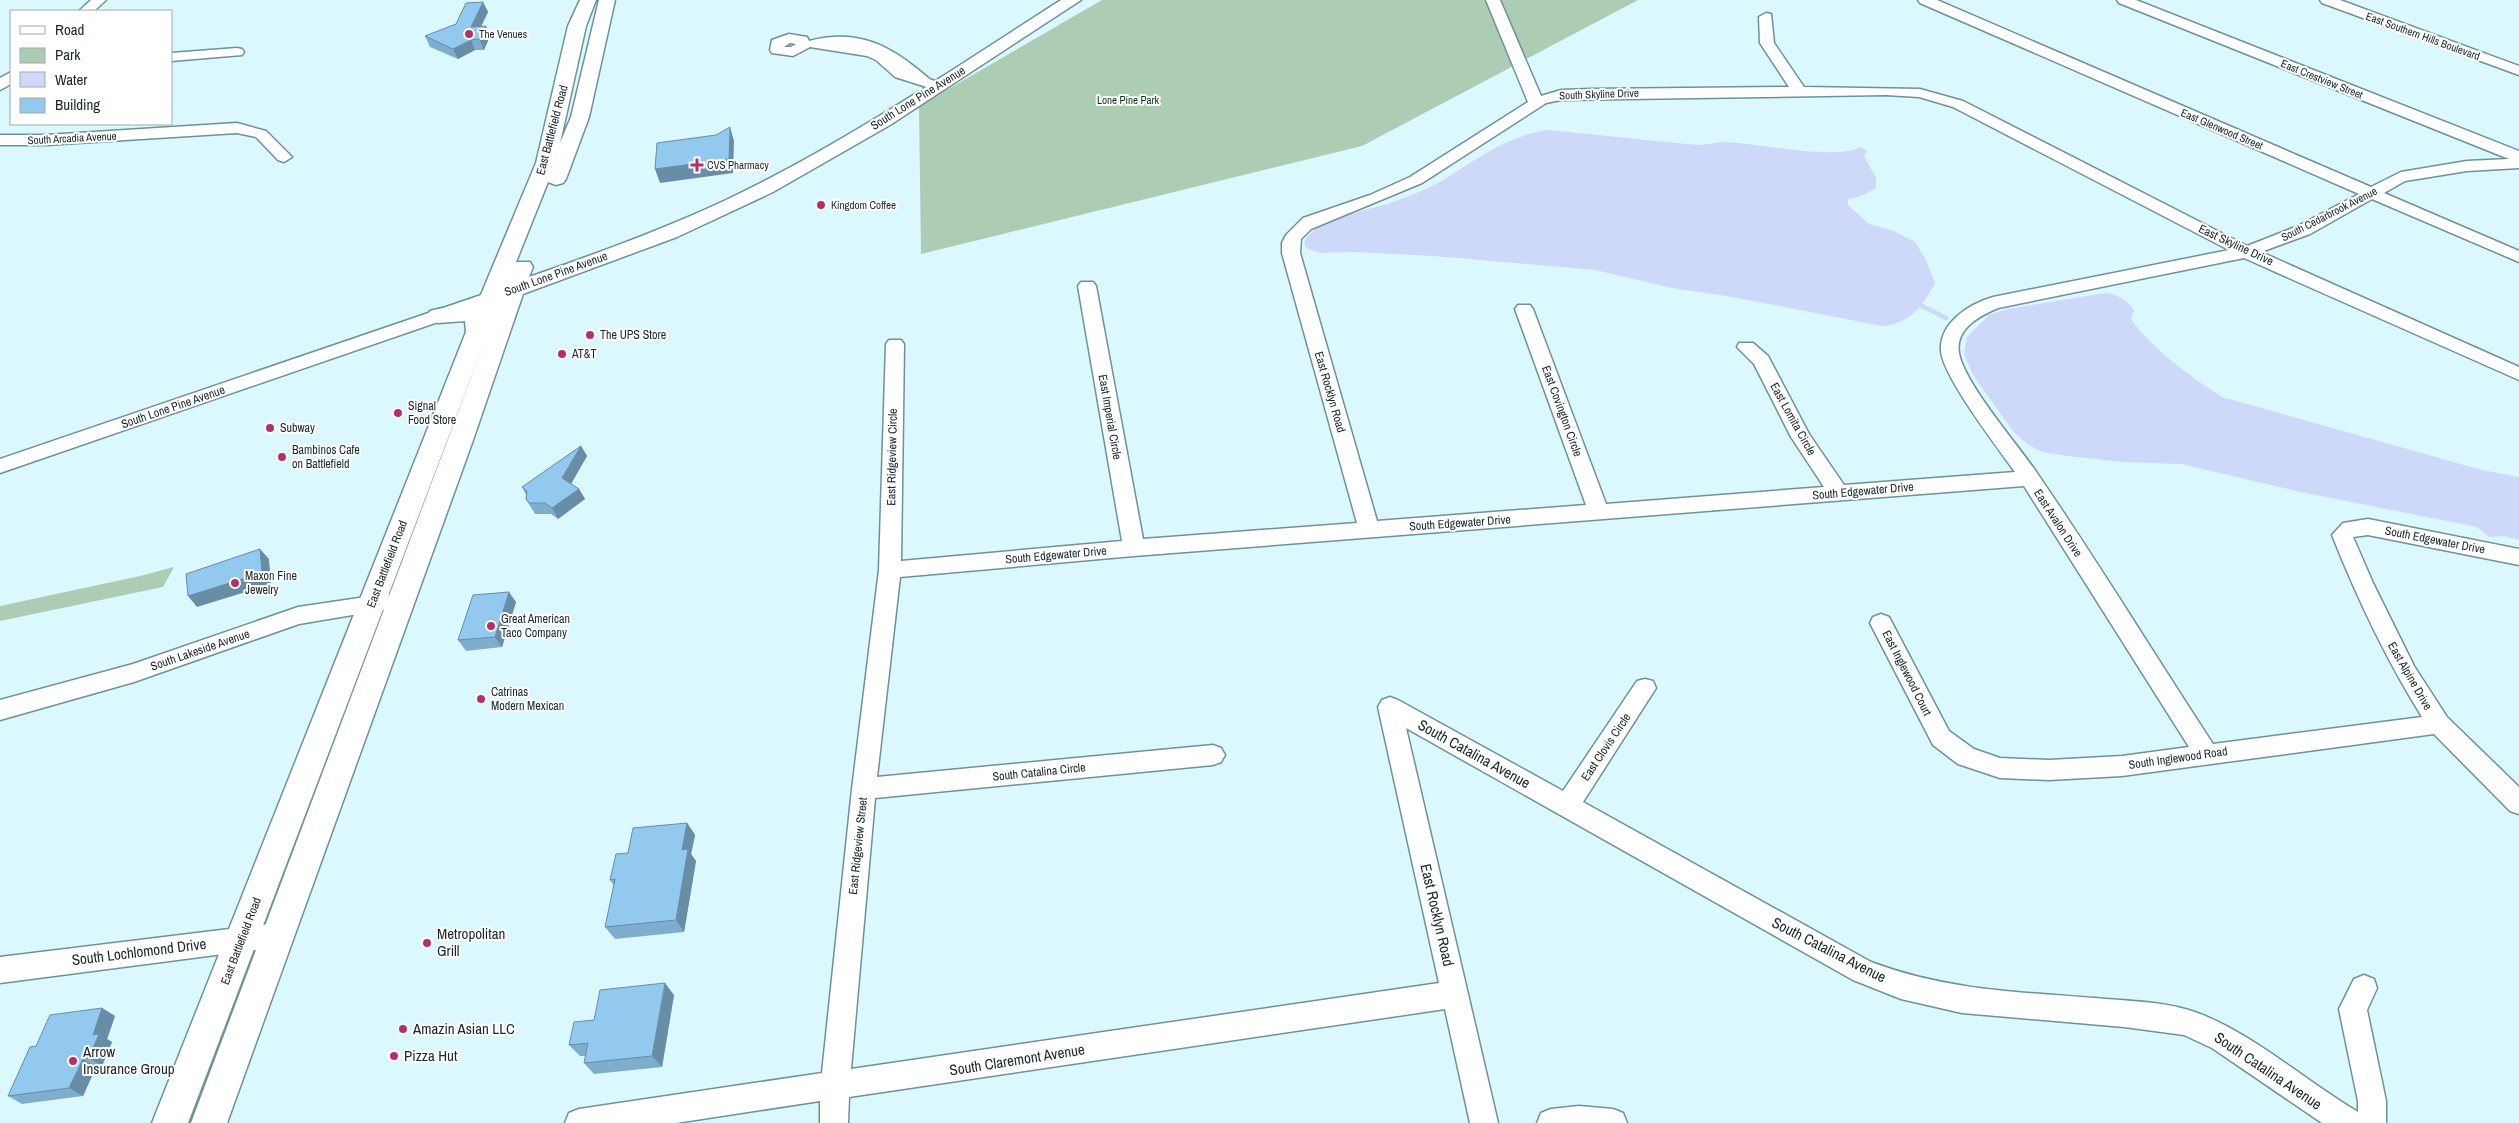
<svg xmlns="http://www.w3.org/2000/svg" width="2519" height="1123" font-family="'Archivo Narrow',sans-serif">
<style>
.green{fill:#acccb4}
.water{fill:#ced9fa}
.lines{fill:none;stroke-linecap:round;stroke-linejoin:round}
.stream{stroke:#ced9fa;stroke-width:4.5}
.minor-casing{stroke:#6f9198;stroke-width:3}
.major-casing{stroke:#6f9198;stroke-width:3}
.minor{fill:#fff;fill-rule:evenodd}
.major{fill:#fff;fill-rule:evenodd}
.wall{fill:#7fadce}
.shaded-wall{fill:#688da7}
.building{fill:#94c9ef;stroke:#688da7}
.poi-dot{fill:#b52e6e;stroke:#fff;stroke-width:2}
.labels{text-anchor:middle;stroke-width:4;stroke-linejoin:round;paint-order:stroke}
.far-poi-label{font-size:11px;fill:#1a282b;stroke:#fff;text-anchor:start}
.far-street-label{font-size:11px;fill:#1a282b;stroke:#fff}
.far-park-label{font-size:11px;fill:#09331a;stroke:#fff}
.street-label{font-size:12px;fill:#1a282b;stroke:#fff}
.poi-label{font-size:12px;fill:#1a282b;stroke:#fff;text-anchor:start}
.near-street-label{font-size:15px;fill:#1a282b;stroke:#fff}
.near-poi-label{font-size:15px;fill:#1a282b;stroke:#fff;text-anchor:start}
</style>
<rect width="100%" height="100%" fill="#dbf8fe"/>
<path class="green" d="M1102 0H1638L1362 146 921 254 919 106Z
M174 567 163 587 0 621V606L140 576Z"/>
<path class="water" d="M1547 130C1597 134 1648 141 1698 145 1707 145 1716 142 1725 142 1757 143 1834 161 1861 147L1867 151 1864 156 1876 178V188L1859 197 1848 199V205L1869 224 1894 231 1915 242 1925 258 1935 283C1923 306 1910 324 1882 326L1727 296 1677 289 1595 270 1434 256 1354 252 1320 253 1306 248 1304 242C1317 216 1370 211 1396 201 1410 196 1425 190 1438 183 1475 161 1503 137 1547 130Z
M2105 293C2118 294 2125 299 2134 310L2131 319C2153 350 2190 376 2222 397L2482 470 2519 477V540L2505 536 2489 537 2477 527 2296 491 2181 464 2123 462 2068 456 2042 452 2027 444 2013 431 1973 375 1964 354 1967 337 1989 315 2007 309Z"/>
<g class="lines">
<path class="stream" d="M1920 305 1946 318"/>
<defs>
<path id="minor" d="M91 0H106L94 11H79Z
M1486 0H1500L1541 96 1561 90 1592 89 1789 87 1760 43 1759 17 1766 13 1771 14 1774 43 1804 87 1920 89 1963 101 2247 246 2298 226 2359 194 1920 3 1918 0H1937L2371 187 2401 172 2467 161 2509 159 2119 3 2117 0H2136L2519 151V168L2467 171 2405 181 2384 193 2519 251V262L2372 199 2310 234 2261 252 2519 367V380L2244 258 1998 308C1979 316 1955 329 1959 353 1964 383 2019 446 2037 473 2098 562 2154 654 2213 744L2422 717C2386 659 2357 598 2332 535L2343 523 2368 519 2519 549V565L2368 535 2353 537 2373 583 2414 666 2447 717 2519 787V814L2510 811 2434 734 2122 776 2049 780 2000 778 1958 764 1933 745 1870 623 1873 617 1881 614 1889 617 1949 731 1974 749 2000 758 2049 760 2122 756 2189 747 2024 486 1134 556 900 577 877 777 1213 745 1221 748 1225 755 1221 762 1213 765 875 798 851 1069 1439 983 1378 707 1382 700 1390 697 1398 700 1563 791 1637 681 1645 679 1653 681 1656 688 1583 802 1871 962C1945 990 2017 992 2095 998 2124 1001 2157 1001 2185 1009 2243 1025 2305 1081 2358 1112V1101L2339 1009 2354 979 2364 975 2374 979 2377 988 2367 1010 2386 1101V1123H2322L2212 1048 2184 1035 2124 1027 1962 1013 1901 999 1853 980 1406 728 1498 1123H1470L1445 1009 849 1097 848 1123H820V1101L676 1123H565L569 1113 579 1109 822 1073 852 789 879 570 886 344 889 340H901L904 344 901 561 1122 541 1078 286 1081 282H1093L1096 286 1143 539 1357 523 1282 253V243L1286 235 1303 218 1370 195 1410 177 1528 102ZM1886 95 1919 97 1953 107 2229 250 1993 297C1969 304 1939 323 1941 351 1943 377 1998 448 2015 472L1844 485 1809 434 1768 356 1753 343H1739L1737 347 1754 364 1791 437 1824 487 1606 504 1533 309 1530 305H1518L1515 309 1586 505 1377 521 1300 253 1301 239 1311 229 1422 183 1546 103 1561 100Z
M2320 0H2340L2519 66V75L2322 3Z
M789 34 807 37 809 41C859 28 891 46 927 77 932 82 939 80 943 86L936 90 895 77 876 60 867 56 810 47 793 56 772 53 770 50 772 40ZM790 43 796 44 791 47H784Z
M237 48 242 49 244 52 242 55 171 61V53Z
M11 72V84L0 90V78Z
M237 123 266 131 292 157 284 162 278 160 256 137 237 133 46 145H0V135H46Z
M490 292 496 294 499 298 496 302 0 473V459Z
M386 594 394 596 397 602 394 608 299 624 134 682 0 720V700L133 664 298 607Z
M278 923 287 926 291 935 287 944 278 947 0 983V957Z
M1579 1106 1613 1109 1623 1113 1627 1123H1537L1541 1113 1551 1109Z"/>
<path id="major" d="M580 0H596L586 26 560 143 571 117 599 0H615L589 117 566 179 563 183 556 185 548 182 516 262H530L533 267 529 277C596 254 662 230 726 200 844 144 952 70 1061 0H1081L890 125 773 192 677 237 523 294 472 443 227 1123H191L486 338 188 1123H152L466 332 465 321 438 323 430 321 427 316 430 311C444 307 462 305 475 309L536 163 568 26Z"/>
</defs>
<use href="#minor" class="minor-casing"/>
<use href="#major" class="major-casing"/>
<use href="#minor" class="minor"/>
<use href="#major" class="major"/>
</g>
<path class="wall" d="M483 2 488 12 481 26 490 36 484 50H475L458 59 430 47 425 36 456 24Z
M581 446 587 456 571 484 579 489 585 499 558 519 551 514H535L526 499V495L522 487Z
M516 602 502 647 466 651 458 640Z
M687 823 695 835 691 854 696 861 684 932 615 939 605 927 614 885 610 880 628 853Z
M674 995 662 1067 594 1074 584 1063 586 1056H580L569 1045 594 1020Z
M102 1008 115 1016 107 1039 112 1042 102 1066 96 1067 83 1096 22 1104 8 1096 36 1046Z"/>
<path class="shaded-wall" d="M483 2 488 12 476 37 471 27Z
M486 26 490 36 484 50 479 39Z
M471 40 475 50 458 59 453 49Z
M730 127 734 141 733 173 660 183 655 169 729 159Z
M581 446 587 456 568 489 562 478Z
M579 489 585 499 558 519 552 508Z
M260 549 269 559 271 584 197 607 188 596Z
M509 592 516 602 502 647 495 637Z
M687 823 695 835 691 854 696 861 684 932 676 920 682 850Z
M665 983 674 995 662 1067 652 1056Z
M102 1008 115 1016 107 1039 112 1042 102 1066 89 1058 93 1035Z
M83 1059 96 1067 83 1096 69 1088Z"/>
<path class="building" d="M483 2 471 27 486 26 479 39 471 40 453 49 425 36 456 24 466 3Z
M730 127 729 159 655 169 657 143 716 135Z
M581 446 562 478 579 489 552 508 545 503H529L526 499 527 491 522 487Z
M260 549 262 573 188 596 186 574Z
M509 592 495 637 458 640 473 595Z
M687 823 682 850 688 849 676 920 605 927 615 879 610 880 616 854 628 853 633 828Z
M665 983 652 1056 584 1063 588 1043 569 1045 574 1022 594 1020 600 990Z
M102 1008 93 1035 99 1034 89 1058 83 1059 69 1088 8 1096 30 1047 36 1046 50 1015Z"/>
<g class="poi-dot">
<circle cx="469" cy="34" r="5"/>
<path d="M694.5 157.5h5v5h5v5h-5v5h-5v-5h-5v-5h5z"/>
<circle cx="821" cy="205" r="5"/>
<circle cx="590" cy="335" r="5"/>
<circle cx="562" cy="354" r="5"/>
<circle cx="398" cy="413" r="5"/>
<circle cx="270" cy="428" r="5"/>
<circle cx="282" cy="457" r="5"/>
<circle cx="235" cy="583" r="5"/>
<circle cx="491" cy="626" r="5"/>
<circle cx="481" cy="699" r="5"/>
<circle cx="427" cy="943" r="5"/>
<circle cx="403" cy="1029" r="5"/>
<circle cx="394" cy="1056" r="5"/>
<circle cx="73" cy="1061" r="5"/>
</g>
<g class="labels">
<g class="far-poi-label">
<text x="479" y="38">The Venues</text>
<text x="707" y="169">CVS Pharmacy</text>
<text x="831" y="209">Kingdom Coffee</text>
</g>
<g class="far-street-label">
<text transform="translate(2423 36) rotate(20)" y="4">East Southern Hills Boulevard</text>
<text transform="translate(2322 79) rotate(22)" y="4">East Crestview Street</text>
<text transform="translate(1599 94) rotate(-2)" y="4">South Skyline Drive</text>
<text transform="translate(2222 129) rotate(23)" y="4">East Glenwood Street</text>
<text transform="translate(72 138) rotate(-3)" y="4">South Arcadia Avenue</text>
<text transform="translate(2329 214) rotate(-27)" y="4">South Cedarbrook Avenue</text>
</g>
<g class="far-park-label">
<text x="1128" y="104">Lone Pine Park</text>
</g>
<g class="street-label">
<text transform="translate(918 98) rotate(-32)" y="4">South Lone Pine Avenue</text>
<text transform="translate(552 130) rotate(-75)" y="4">East Battlefield Road</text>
<text transform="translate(2236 245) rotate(25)" y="4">East Skyline Drive</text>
<text transform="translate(556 274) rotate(-20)" y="4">South Lone Pine Avenue</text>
<text transform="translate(1330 392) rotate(74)" y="4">East Rocklyn Road</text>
<text transform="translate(173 407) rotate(-19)" y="4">South Lone Pine Avenue</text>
<text transform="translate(1562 411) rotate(70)" y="4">East Covington Circle</text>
<text transform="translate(1110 417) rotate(80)" y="4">East Imperial Circle</text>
<text transform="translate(1793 419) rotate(61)" y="4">East Lomita Circle</text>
<text transform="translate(892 457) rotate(-89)" y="4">East Ridgeview Circle</text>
<text transform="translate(1863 491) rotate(-5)" y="4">South Edgewater Drive</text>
<text transform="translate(1460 523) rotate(-4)" y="4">South Edgewater Drive</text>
<text transform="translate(2058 523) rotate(57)" y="4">East Avalon Drive</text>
<text transform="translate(2435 540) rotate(11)" y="4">South Edgewater Drive</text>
<text transform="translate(1056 555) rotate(-5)" y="4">South Edgewater Drive</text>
<text transform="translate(387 564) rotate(-69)" y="4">East Battlefield Road</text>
<text transform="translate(200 650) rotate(-19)" y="4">South Lakeside Avenue</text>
<text transform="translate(1907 673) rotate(63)" y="4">East Inglewood Court</text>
<text transform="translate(2410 676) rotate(60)" y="4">East Alpine Drive</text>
<text transform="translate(1606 747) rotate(-56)" y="4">East Clovis Circle</text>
<text transform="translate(2178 758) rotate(-8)" y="4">South Inglewood Road</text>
<text transform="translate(1039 772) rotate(-6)" y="4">South Catalina Circle</text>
<text transform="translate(858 846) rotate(-84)" y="4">East Ridgeview Street</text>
<text transform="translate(241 941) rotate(-69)" y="4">East Battlefield Road</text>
</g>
<g class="poi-label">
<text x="600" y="339">The UPS Store</text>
<text x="572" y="358">AT&amp;T</text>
<text x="408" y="410">Signal<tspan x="408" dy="14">Food Store</tspan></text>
<text x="280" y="432">Subway</text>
<text x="292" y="454">Bambinos Cafe<tspan x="292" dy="14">on Battlefield</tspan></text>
<text x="245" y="580">Maxon Fine<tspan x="245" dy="14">Jewelry</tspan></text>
<text x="501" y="623">Great American<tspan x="501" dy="14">Taco Company</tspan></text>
<text x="491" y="696">Catrinas<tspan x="491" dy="14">Modern Mexican</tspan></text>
</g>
<g class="near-street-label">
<text transform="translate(1474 754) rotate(29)" y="5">South Catalina Avenue</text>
<text transform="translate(1437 915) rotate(77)" y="5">East Rocklyn Road</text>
<text transform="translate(1829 950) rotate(27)" y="5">South Catalina Avenue</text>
<text transform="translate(139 952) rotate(-7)" y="5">South Lochlomond Drive</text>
<text transform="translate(1017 1060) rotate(-9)" y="5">South Claremont Avenue</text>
<text transform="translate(2268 1071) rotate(34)" y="5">South Catalina Avenue</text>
</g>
<g class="near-poi-label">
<text x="437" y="939">Metropolitan<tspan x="437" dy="17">Grill</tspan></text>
<text x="413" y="1034">Amazin Asian LLC</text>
<text x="83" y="1057">Arrow<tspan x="83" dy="17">Insurance Group</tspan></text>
<text x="404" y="1061">Pizza Hut</text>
</g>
</g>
<rect x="10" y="10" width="162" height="115" fill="#ffffff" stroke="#a3a9aa"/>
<rect x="20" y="26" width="25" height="8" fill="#ffffff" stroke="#a3a9aa"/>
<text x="55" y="35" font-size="15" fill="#1a282b">Road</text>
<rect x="20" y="48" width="25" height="15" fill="#acccb4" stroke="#a3a9aa"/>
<text x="55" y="60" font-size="15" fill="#1a282b">Park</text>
<rect x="20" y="72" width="25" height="15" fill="#ced9fa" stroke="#a3a9aa"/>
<text x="55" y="85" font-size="15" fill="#1a282b">Water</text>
<rect x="20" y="98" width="25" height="15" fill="#94c9ef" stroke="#a3a9aa"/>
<text x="55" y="110" font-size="15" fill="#1a282b">Building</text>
</svg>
